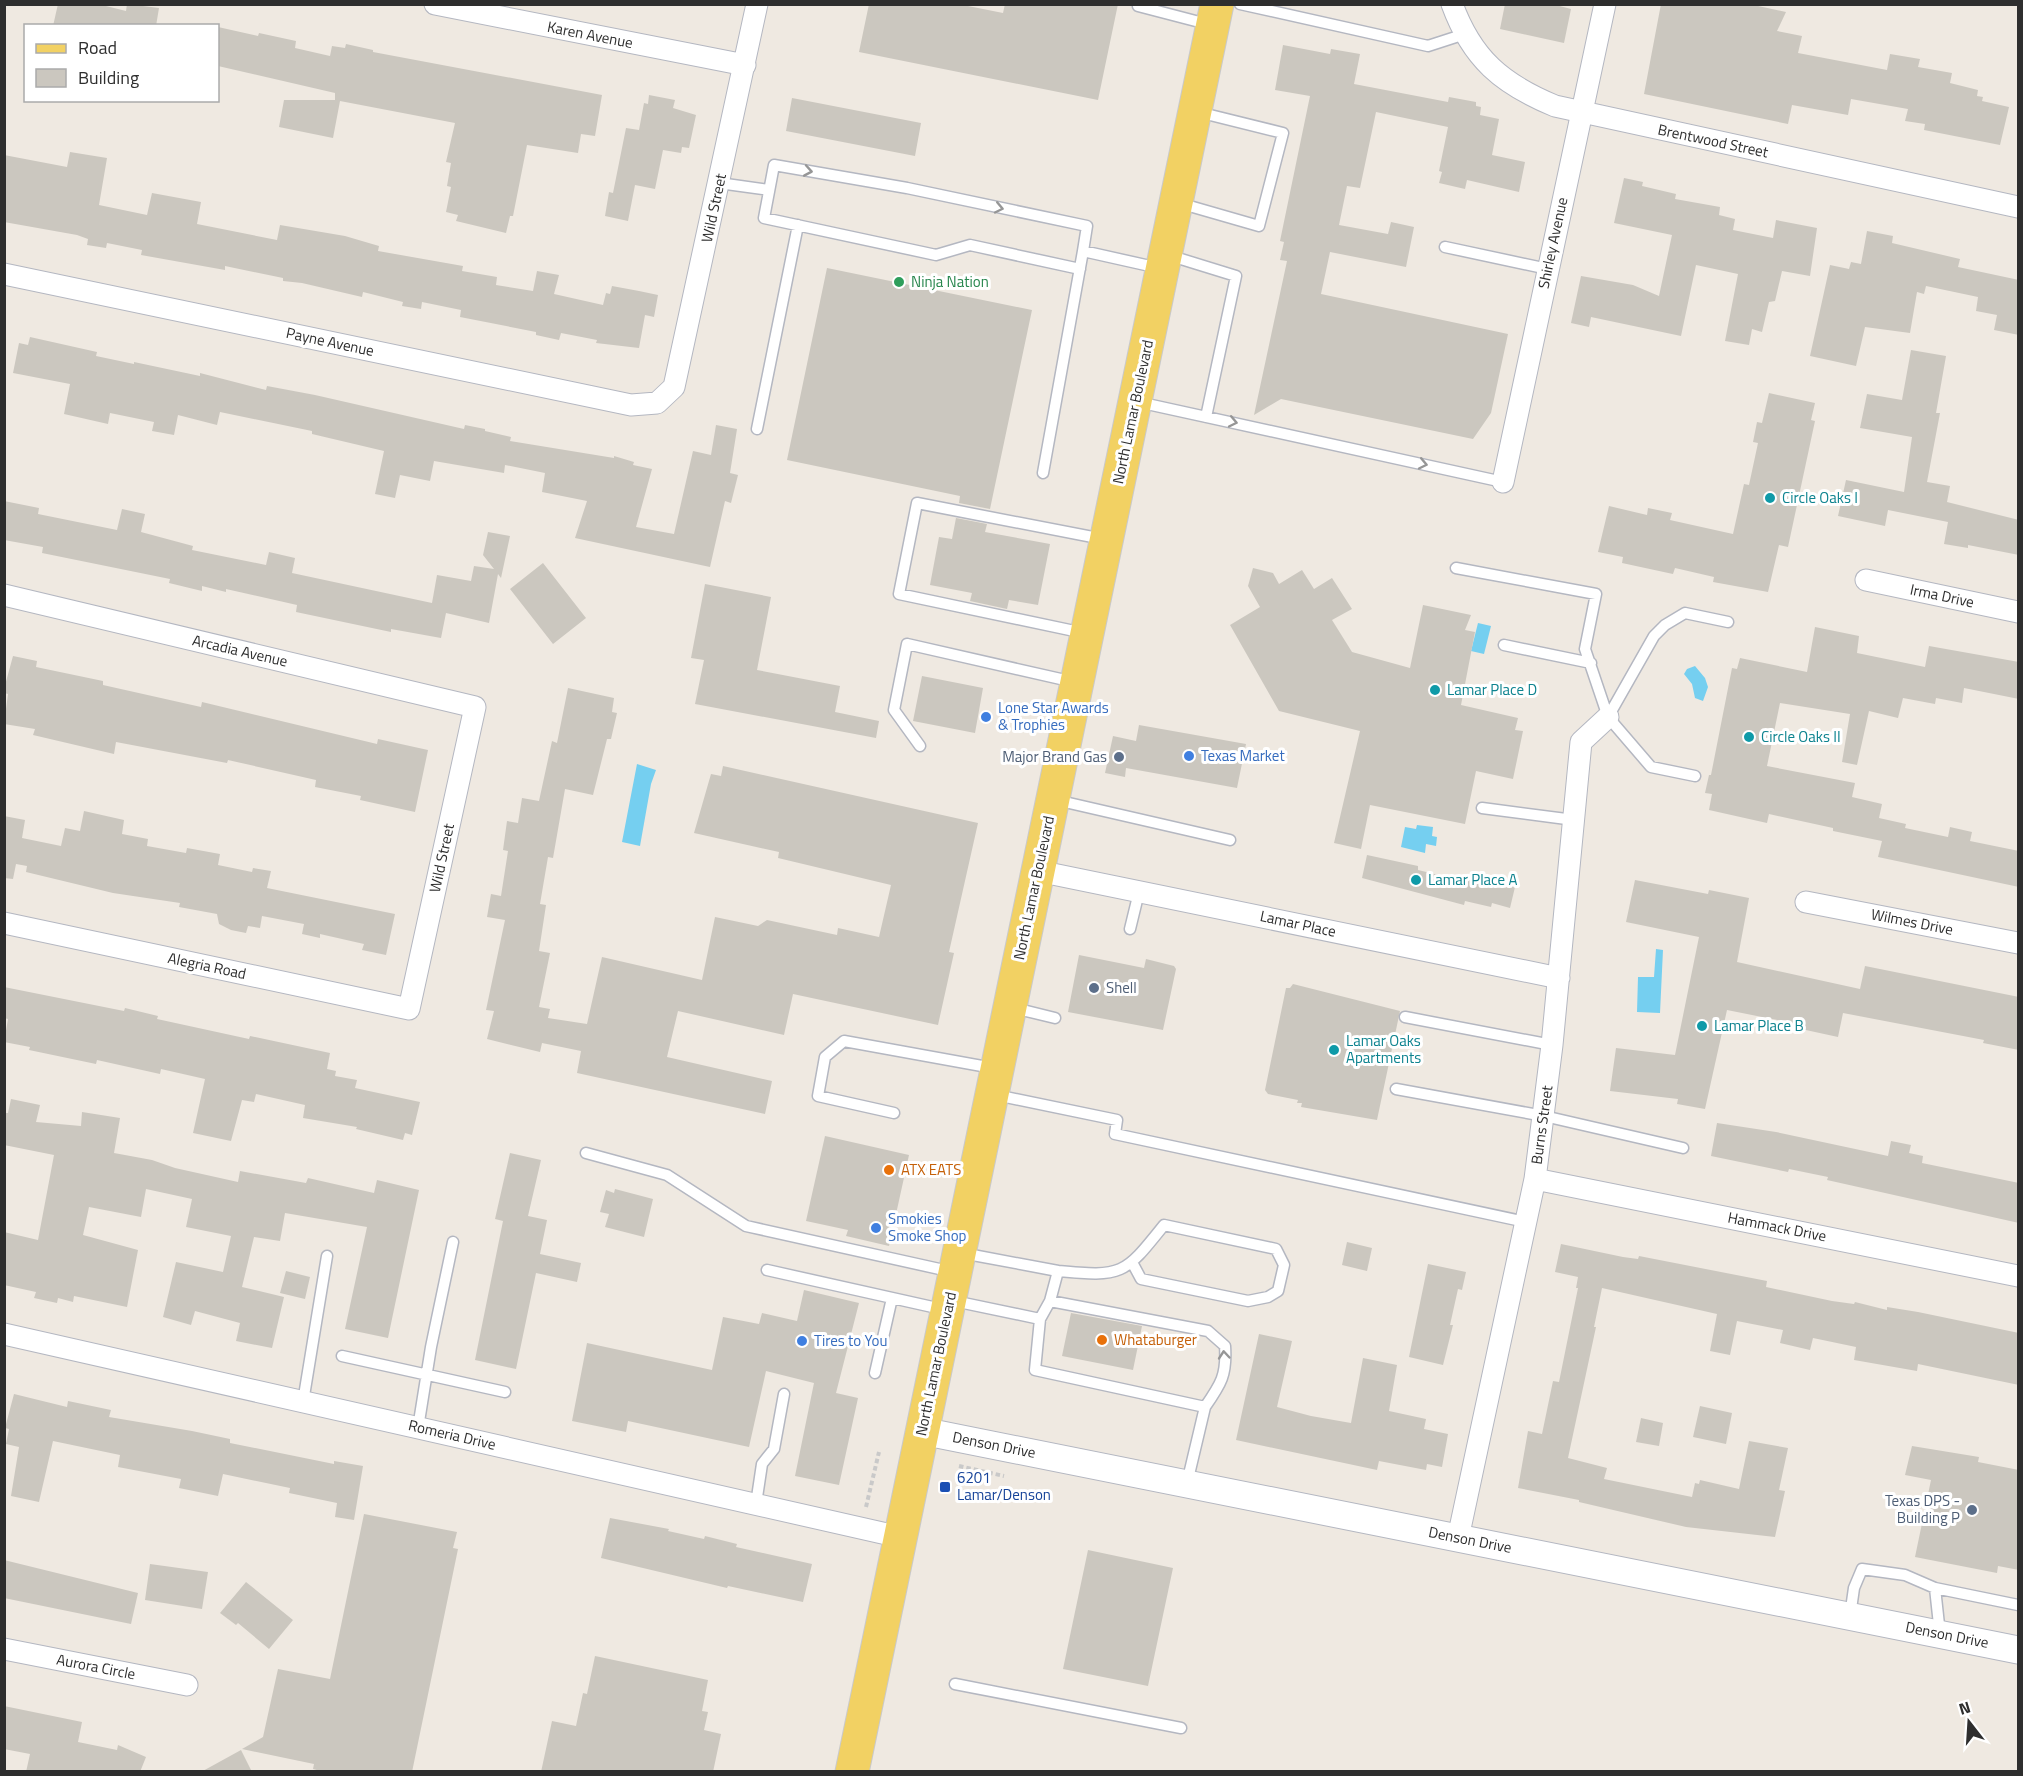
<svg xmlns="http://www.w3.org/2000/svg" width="2023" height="1776" font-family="'Titillium Web',sans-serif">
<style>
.water{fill:#75cff0}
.building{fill:#cbc7bf}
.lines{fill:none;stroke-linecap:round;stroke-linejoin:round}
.service-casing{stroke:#b4b7c1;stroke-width:13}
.minor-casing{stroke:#b4b7c1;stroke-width:23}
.tertiary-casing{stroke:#b4b7c1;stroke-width:29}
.primary-casing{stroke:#c9c9c9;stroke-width:35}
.path{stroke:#c9c9c9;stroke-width:4;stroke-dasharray:4.5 3;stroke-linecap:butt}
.service{stroke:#fff;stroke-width:10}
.minor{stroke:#fff;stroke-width:21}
.tertiary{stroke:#fff;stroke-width:27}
.primary{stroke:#f2d163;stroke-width:33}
.oneway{stroke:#969696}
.leisure-dot{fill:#2e9e5b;stroke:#fff;stroke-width:2}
.culture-dot{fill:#0f9aa8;stroke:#fff;stroke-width:2}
.shop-dot{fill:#3f7fe0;stroke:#fff;stroke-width:2}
.service-dot{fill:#5c6f8a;stroke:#fff;stroke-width:2}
.food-dot{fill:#e8710a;stroke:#fff;stroke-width:2}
.transit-dot{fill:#1a4fb4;stroke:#fff;stroke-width:2}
.labels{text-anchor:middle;stroke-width:6;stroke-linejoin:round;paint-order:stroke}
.street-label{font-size:15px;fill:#2e2e2e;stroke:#fff}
.leisure-label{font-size:15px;fill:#27864d;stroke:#fff;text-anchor:start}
.culture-label{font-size:15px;fill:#0d838f;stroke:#fff;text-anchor:start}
.shop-label{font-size:15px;fill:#366cbe;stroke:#fff;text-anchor:start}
.service-label{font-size:15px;fill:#4e5e75;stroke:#fff;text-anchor:end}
.food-label{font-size:15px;fill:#c56008;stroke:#fff;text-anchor:start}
.transit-label{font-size:15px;fill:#164399;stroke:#fff;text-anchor:start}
</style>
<rect width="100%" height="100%" fill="#efe9e1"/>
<path class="water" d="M1478 623 1491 626 1484 654 1471 651Z
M1695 666 1705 678 1708 687 1703 701 1695 698 1692 684 1684 674 1687 669Z
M637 764 656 770 651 784 640 846 622 842Z
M1417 825 1433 827 1432 836 1437 837 1436 846 1426 844 1425 853 1401 847 1405 827 1416 829Z
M1656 949 1663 950 1660 1013 1637 1012 1638 977H1654Z"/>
<path class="building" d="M58 4H98L126 11 127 4 159 8 156 26H53Z
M869 4H958L1003 13 1005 4H1118L1098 100 859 52Z
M1505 4H1552L1571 9 1564 43 1500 29Z
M1661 4H1749L1786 12 1777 31 1802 36 1798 53 1887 70 1890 54 1920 59 1918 67 1952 73 1950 83 1978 90 1977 96 1983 97 1982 101 2009 107 2000 145 1924 130 1925 124 1905 121 1908 109 1851 99 1848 115 1792 105 1788 124 1644 94Z
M218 27 258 36 259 33 296 41 295 48 330 56 332 46 345 48 346 44 373 50V52L602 95 595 136 581 134 578 153 527 145 513 216H510L506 233 456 221 458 215 446 212 451 187 447 186 451 163 446 162 455 123 340 101 333 138 279 127 284 100H339H335V93L218 66Z
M1283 45 1330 54 1331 49 1360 54 1354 84 1448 102 1449 97 1476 102V106L1481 107 1480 115 1499 119 1492 155 1525 162 1519 192 1467 180 1465 189 1439 183 1442 172 1439 171 1448 127 1376 112 1360 188 1347 186 1339 225 1388 234 1391 222 1414 227 1406 267 1330 252 1321 294 1508 334 1491 413 1473 439 1281 399 1254 415 1287 261 1280 260 1284 242 1280 241 1310 96 1275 90Z
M649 95 675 100 673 108 696 115 689 148 682 147 681 153 663 150 655 189 635 185 628 221 605 216 609 192 613 193 626 128 639 130 644 103 648 104Z
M792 98 921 123 915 156 786 131Z
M70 152 107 158 99 205 147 215 152 193 201 202 197 224 277 240 280 225 345 236 379 246 378 251 463 266 462 271 497 277 496 285 533 291 537 271 559 275 554 294 603 305 606 293 610 294 612 286 639 291 658 295 654 317 645 315 639 348 596 343 597 340 561 333 559 340 536 335V332L460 317 461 310 422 302 421 309 402 306 403 302 363 292 362 297 302 283 283 281V278L225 266V270L141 255 142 250 107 243 106 248 87 245 88 239 77 235 4 222V155L67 167Z
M1624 178 1643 182 1642 186 1676 194 1675 199 1720 207 1719 215 1735 219 1733 230 1773 238 1776 220 1817 228 1810 276 1782 271 1775 301 1769 302 1762 332 1752 329 1749 345 1725 341 1738 274 1696 265 1681 336 1591 317 1589 327 1571 323 1581 276 1633 285 1659 296 1672 235 1614 223Z
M1867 231 1893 236 1892 243 1960 259 1958 267 2019 280V335L1994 330 1997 315 1976 311 1978 297 1926 286 1924 294 1917 292 1910 333 1865 327 1856 366 1810 356 1830 265 1849 269 1851 262 1861 264Z
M827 268 1032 310 990 509 959 503 960 496 787 460Z
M30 337 97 352 96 356 134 364V362L200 376V373L266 390 267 386 315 395 464 429 465 425 485 429V431L511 437 510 441 614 458V456L634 462 633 465 652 469 636 527 674 534 693 451 711 455 716 425 737 429 730 473 738 475 731 503 725 501 710 567 575 538 587 501 542 492 545 473 505 465 504 473 434 461 430 481 400 475 395 498 375 494 384 451 312 434V431L220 412 217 425 178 415 174 435 152 431 154 422 110 413 108 424 64 414 70 384 13 373 19 343 28 345Z
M1911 350 1946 356 1936 413H1940L1927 482 1950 486 1947 502 2019 520V555L1968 545V548L1944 544 1948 522 1888 510 1885 526 1838 516 1846 480 1904 492 1912 437 1860 428 1867 394 1902 400Z
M1769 393 1815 403 1811 420 1815 421 1788 547 1779 545 1768 592 1713 582 1714 577 1675 568 1673 574 1622 563 1623 557 1598 552 1609 506 1647 515 1648 508 1672 513 1670 520 1733 534 1744 484 1749 485 1758 443 1753 442 1757 422 1762 423Z
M4 501 39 508 38 514 117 530 122 509 145 514 141 532 193 546 192 550 266 565 269 552 295 558 292 573 432 603 437 575 471 581 474 566 494 569 483 555 488 532 510 536 501 578 498 574 489 623 446 613 441 638 391 629V632L296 612 297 605 226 589V592L202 586V591L169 583 170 579 42 553 43 547 4 540Z
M956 518 987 524 985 532 1050 544 1038 605 1009 600 1007 609 970 601 972 593 930 585 939 537 952 539Z
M543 563 586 618 553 644 510 589Z
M1253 568 1273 573 1279 584 1302 570 1314 589 1332 578 1352 609 1332 620 1352 652 1410 668 1423 605 1471 615 1465 630 1475 632 1461 705 1518 718 1515 730 1523 731 1513 779 1476 771 1465 824 1370 805 1361 849 1334 843 1360 731 1279 711 1230 625 1260 607 1248 586Z
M705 584 771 597 757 670 840 686 835 712 879 721 876 738 695 704 704 660 691 658Z
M1815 627 1859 636 1857 653 1925 667 1929 646 2019 662V699L1964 688 1962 703 1936 698 1935 704 1903 698 1898 718 1869 711 1857 765 1842 762 1850 714 1780 703 1767 766 1855 783 1852 797 1882 804 1879 818 1906 824 1905 828 1948 837 1950 827 1972 832 1970 841 2019 851V887L1878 857 1882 841 1833 831V828L1769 814 1767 823 1709 810 1712 794 1705 793 1709 775H1711L1732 668 1737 669 1740 658 1807 672Z
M13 656 37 661 36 667 103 681V685L201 707 202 702 377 744 378 739 428 750 415 812 360 800 361 796 315 787 316 780 228 760 227 763 116 742 114 754 33 735 35 729 4 724 8 694 4 693V689Z
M922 676 983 688 975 733 913 721Z
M568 688 614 698 612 712 617 713 611 739H607L593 795 565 789 553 858 548 857 540 904 546 905 539 951 550 953 539 1007 550 1009 548 1018 587 1024 602 957 702 980 715 917 758 926 767 920 837 935 838 928 879 937 891 885 778 858 779 852 694 833 711 774 721 776 723 766 978 823 949 952 954 953 938 1025 793 994 784 1035 678 1011 667 1057 772 1081 765 1114 577 1073 581 1051 542 1043 540 1052 487 1039 494 1011 486 1010 505 920 487 917 491 894 501 896 508 851 503 850 507 821 518 823 522 798 539 801 552 741 557 743Z
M1139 725 1246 744 1237 788 1126 768 1125 777 1105 773 1113 736 1136 741Z
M84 811 124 820 122 834 148 839 147 846 186 853 187 848 220 854 218 865 252 872 253 868 271 871 267 888 395 914 386 955 362 950 364 944 320 934V938L302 934 304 924 262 916 260 928 248 926 246 933 231 930 219 924 217 914 179 907 180 903 113 893 26 872 27 866 16 864 13 879 4 878V816L25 820 22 838 61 846 65 828 80 831Z
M1367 855 1418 866V870L1468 882 1470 877 1515 887 1510 908 1492 903 1491 907 1465 901 1464 905 1362 878Z
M1635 880 1708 894 1709 890 1749 898 1737 962 1860 989 1865 966 2019 997V1050L1983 1043 1984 1040 1843 1013 1838 1037 1792 1027V1023L1727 1010 1705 1109 1677 1104 1678 1099 1610 1091 1616 1048 1675 1055 1699 937 1626 922Z
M1079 955 1144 968 1146 959 1174 966 1176 969 1163 1030 1068 1012Z
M1293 984 1400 1011 1377 1120 1301 1107 1302 1103H1297L1298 1100 1268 1094 1265 1090 1286 988H1290Z
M4 987 124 1011 125 1008 158 1016 157 1019 249 1039 250 1036 330 1053 327 1069 336 1071 335 1076 357 1080 355 1088 420 1102 412 1135 405 1133 403 1140 356 1129 357 1127 303 1118 305 1105 256 1094 254 1102 242 1100 231 1141 193 1133 205 1079 161 1069 160 1074 97 1060 96 1064 29 1050 30 1047 4 1042 8 1019 4 1018Z
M11 1099 40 1105 36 1122 81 1126 82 1112 120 1118 114 1153 152 1160 175 1168 238 1182 240 1171 306 1183 308 1178 374 1193 377 1180 419 1190 388 1338 345 1329 367 1227 285 1213 280 1241 254 1237 242 1287 284 1297 272 1348 236 1341 240 1323 195 1311 191 1325 163 1317 176 1262 223 1272 231 1236 186 1227 192 1199 146 1189 141 1217 89 1207 83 1235 138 1250 127 1307 74 1296 73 1302 58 1298 57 1303 34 1298 36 1292 4 1285V1232L38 1240 54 1155 4 1145V1113H8Z
M1717 1123 1776 1132 1888 1156 1891 1141 1911 1145 1909 1153 1923 1156 1922 1163 2019 1183V1223L1827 1180 1828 1177 1789 1169 1788 1172 1711 1156Z
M825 1136 909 1155 889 1246 846 1236 848 1230 806 1221Z
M510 1153 541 1160 528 1216 547 1220 540 1254 581 1263 577 1282 536 1273 516 1369 475 1360 503 1221 495 1219Z
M615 1189 653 1199 644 1237 605 1227 609 1214 600 1212 606 1190 614 1193Z
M1347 1242 1372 1248 1367 1271 1342 1265Z
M1561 1244 1623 1257 1638 1259 1639 1256 1767 1281 1766 1287 1832 1301 1854 1304 1855 1302 1887 1310V1307L1918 1312 2019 1333V1385L1918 1364 1917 1371 1854 1360 1856 1347 1813 1338 1810 1350 1780 1343 1783 1330 1737 1321 1730 1355 1710 1351 1717 1314 1602 1288 1594 1327H1596L1568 1458 1607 1468 1604 1479 1692 1497 1695 1483 1699 1484 1700 1480 1739 1489 1749 1441 1788 1448 1779 1490 1785 1491 1775 1537 1686 1527 1579 1502V1500L1518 1488 1528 1431 1542 1434 1553 1381 1559 1382 1578 1288H1576L1578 1277 1555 1272Z
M1428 1264 1466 1272 1462 1290 1458 1289 1450 1325H1453L1443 1365 1409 1357Z
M286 1271 310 1277 305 1299 280 1293Z
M804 1290 859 1303 836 1393 858 1398 839 1485 795 1476 814 1383 766 1371 749 1447 628 1421 626 1432 572 1421 587 1343 712 1370 723 1317 759 1324 762 1313 797 1321Z
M1071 1313 1142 1326 1133 1370 1062 1356Z
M1259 1334 1292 1341 1277 1407 1311 1416 1351 1423 1363 1358 1397 1365 1389 1411 1426 1419 1424 1429 1448 1434 1442 1467 1427 1464 1426 1470 1379 1461 1377 1470 1236 1440Z
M14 1394 67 1407 68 1401 111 1410 109 1417 192 1431 230 1439V1443L334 1464V1461L363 1466 354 1520 335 1517 337 1503 289 1493 290 1488 223 1474 218 1496 179 1488 181 1479 118 1467 120 1455 53 1441 39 1502 11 1496 19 1447 6 1444 9 1429 5 1428Z
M1700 1406 1732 1413 1726 1444 1693 1437Z
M1641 1418 1663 1423 1659 1446 1636 1442Z
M1912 1446 1979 1457 1978 1462 2019 1470V1570L1998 1566 1997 1573 1915 1557 1931 1480 1905 1475Z
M364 1514 457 1532 453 1548 458 1549 412 1772H324L313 1769 314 1764 242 1749 263 1737 278 1669 330 1679Z
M610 1518 669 1529 668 1531 704 1539 705 1536 737 1544 736 1547 812 1564 803 1602 728 1586 727 1588 601 1558Z
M1088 1550 1173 1568 1148 1686 1063 1669Z
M4 1560 138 1593 131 1624 4 1598Z
M150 1564 208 1572 202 1609 145 1600Z
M246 1582 293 1620 269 1649 238 1623 236 1625 220 1613Z
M595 1656 708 1680 702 1711 708 1712 704 1730 721 1734 713 1772H541L552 1721 576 1726 583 1693 587 1694Z
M4 1706 82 1722 78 1742 117 1750 118 1745 146 1757 140 1772H26L30 1754 4 1749Z
M241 1750 252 1772H201Z"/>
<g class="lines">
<defs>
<path id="service" d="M1240 4 1428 46 1465 34
M1138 6 1211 25
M719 183 769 190
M1179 203 1259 226 1283 133 1198 112
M1445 247 1548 269
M1083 251 1159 268
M1168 255 1236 276 1206 417
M1138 402 1503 482
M757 429 798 225
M1043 473 1083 251 1087 226 907 188 774 165 764 218 936 255 970 245 1080 269
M1456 568 1596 594 1585 649 1608 717 1651 767 1695 776
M1084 633 899 594 917 503 1103 539
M1504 645 1591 663
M1608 717 1654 636 1665 625 1685 613 1728 622
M920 746 894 710 907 644 1074 682
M1056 800 1230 840
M1482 808 1574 820
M1130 929 1139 892
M1014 1008 1055 1018
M1405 1017 1552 1045
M1396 1089 1544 1116 1683 1148
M996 1095 1117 1120 1115 1134 1526 1222
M894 1113 818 1096 825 1057 844 1041 993 1068
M586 1153 667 1175 746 1226 953 1272
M962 1253 1058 1271 1050 1301 1040 1319
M767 1270 946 1310
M1058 1271C1123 1277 1124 1275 1164 1225L1276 1249 1284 1265 1278 1291 1268 1297 1248 1301 1141 1279 1133 1264
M954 1301 1040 1319 1035 1370 1205 1407 1187 1483
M1050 1301 1208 1331 1225 1346C1227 1375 1221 1384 1205 1407
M342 1356 505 1392
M875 1373 892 1298
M303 1402 327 1256
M418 1428 431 1347 453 1242
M756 1504 762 1464 774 1449 784 1394
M1935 1588 2018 1605
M1850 1616 1854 1588 1862 1569 1905 1575 1935 1588 1940 1634
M955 1684 1181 1728"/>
<path id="minor" d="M435 4 745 65
M1452 4C1472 59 1502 84 1555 106L2018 207
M4 274 631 405 657 403 674 387 757 4
M1503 482 1605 4
M1866 580 2018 612
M4 595 475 707 409 1009 4 923
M1038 871 1559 978
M1806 902 2018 943
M1535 1179 2018 1276
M4 1334 900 1537
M1458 1538 1535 1179 1552 1045 1581 742 1608 717
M4 1649 187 1685"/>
<path id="tertiary" d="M922 1431 2018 1650"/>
<path id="primary" d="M852 1772 1217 4"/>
</defs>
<use href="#service" class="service-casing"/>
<use href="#minor" class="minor-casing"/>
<use href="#tertiary" class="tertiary-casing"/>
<use href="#primary" class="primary-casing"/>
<path class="path" d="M959 1466 1004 1476
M866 1507 879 1452"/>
<use href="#service" class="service"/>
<use href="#minor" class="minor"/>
<use href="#tertiary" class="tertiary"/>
<use href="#primary" class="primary"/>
</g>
<defs><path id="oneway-chevron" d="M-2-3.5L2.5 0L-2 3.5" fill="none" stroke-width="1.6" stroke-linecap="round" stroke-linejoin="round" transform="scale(1.5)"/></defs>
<g class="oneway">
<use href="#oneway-chevron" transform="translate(808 171) rotate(10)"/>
<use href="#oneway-chevron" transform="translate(999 208) rotate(12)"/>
<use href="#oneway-chevron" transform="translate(1233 422) rotate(12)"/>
<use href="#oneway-chevron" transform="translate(1423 464) rotate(12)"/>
<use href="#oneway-chevron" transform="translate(1224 1355) rotate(-95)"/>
</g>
<circle class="leisure-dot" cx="899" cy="282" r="6"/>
<g class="culture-dot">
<circle cx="1770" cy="498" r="6"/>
<circle cx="1435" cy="690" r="6"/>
<circle cx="1749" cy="737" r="6"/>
<circle cx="1416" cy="880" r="6"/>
<circle cx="1702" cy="1026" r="6"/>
<circle cx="1334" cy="1050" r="6"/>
</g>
<g class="shop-dot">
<circle cx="986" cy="717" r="6"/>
<circle cx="1189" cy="756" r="6"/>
<circle cx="876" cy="1228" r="6"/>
<circle cx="802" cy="1341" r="6"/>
</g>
<g class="service-dot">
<circle cx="1119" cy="757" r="6"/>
<circle cx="1094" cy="988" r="6"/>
<circle cx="1972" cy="1510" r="6"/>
</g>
<g class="food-dot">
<circle cx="889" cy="1170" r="6"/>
<circle cx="1102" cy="1340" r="6"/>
</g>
<rect class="transit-dot" x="939" y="1481" width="12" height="12" rx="3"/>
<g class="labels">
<g class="street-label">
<text transform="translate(590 35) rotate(11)" y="5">Karen Avenue</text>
<text transform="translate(1713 141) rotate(12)" y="5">Brentwood Street</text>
<text transform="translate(714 208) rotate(-78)" y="5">Wild Street</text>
<text transform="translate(1553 243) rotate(-78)" y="5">Shirley Avenue</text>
<text transform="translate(330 342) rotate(12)" y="5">Payne Avenue</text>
<text transform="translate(1133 412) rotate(-78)" y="5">North Lamar Boulevard</text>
<text transform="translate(1942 596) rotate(12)" y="5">Irma Drive</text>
<text transform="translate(240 651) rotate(13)" y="5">Arcadia Avenue</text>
<text transform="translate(442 858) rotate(-78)" y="5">Wild Street</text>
<text transform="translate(1034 888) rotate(-78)" y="5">North Lamar Boulevard</text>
<text transform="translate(1912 922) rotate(11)" y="5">Wilmes Drive</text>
<text transform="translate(1298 924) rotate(12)" y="5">Lamar Place</text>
<text transform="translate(207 966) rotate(12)" y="5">Alegria Road</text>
<text transform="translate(1542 1125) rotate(-82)" y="5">Burns Street</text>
<text transform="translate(1777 1227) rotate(11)" y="5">Hammack Drive</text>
<text transform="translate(936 1364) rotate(-78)" y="5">North Lamar Boulevard</text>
<text transform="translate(452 1435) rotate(13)" y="5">Romeria Drive</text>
<text transform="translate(994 1445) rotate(11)" y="5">Denson Drive</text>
<text transform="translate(1470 1540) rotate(11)" y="5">Denson Drive</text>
<text transform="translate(1947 1635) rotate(11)" y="5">Denson Drive</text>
<text transform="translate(96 1667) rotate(11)" y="5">Aurora Circle</text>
</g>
<g class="leisure-label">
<text x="911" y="287">Ninja Nation</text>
</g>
<g class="culture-label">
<text x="1782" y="503">Circle Oaks I</text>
<text x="1447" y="695">Lamar Place D</text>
<text x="1761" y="742">Circle Oaks II</text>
<text x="1428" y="885">Lamar Place A</text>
<text x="1714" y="1031">Lamar Place B</text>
<text x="1346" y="1046">Lamar Oaks<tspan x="1346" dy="17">Apartments</tspan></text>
</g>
<g class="shop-label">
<text x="998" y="713">Lone Star Awards<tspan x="998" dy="17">&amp; Trophies</tspan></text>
<text x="1201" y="761">Texas Market</text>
<text x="888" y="1224">Smokies<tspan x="888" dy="17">Smoke Shop</tspan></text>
<text x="814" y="1346">Tires to You</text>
</g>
<g class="service-label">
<text x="1107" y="762">Major Brand Gas</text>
<text x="1106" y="993" text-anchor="start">Shell</text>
<text x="1960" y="1506">Texas DPS -<tspan x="1960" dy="17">Building P</tspan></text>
</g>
<g class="food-label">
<text x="901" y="1175">ATX EATS</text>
<text x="1114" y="1345">Whataburger</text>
</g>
<g class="transit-label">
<text x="957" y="1483">6201<tspan x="957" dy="17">Lamar/Denson</tspan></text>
</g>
</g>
<rect width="2023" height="1776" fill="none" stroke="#2e2e2e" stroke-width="12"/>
<rect x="24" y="24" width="195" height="78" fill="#ffffff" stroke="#ababab" stroke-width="1.5"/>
<rect x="36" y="44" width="30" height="9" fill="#f2d163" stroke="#ababab" stroke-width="1.5"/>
<text x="78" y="54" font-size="18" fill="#2e2e2e">Road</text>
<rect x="36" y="69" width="30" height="18" fill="#cbc7bf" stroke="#ababab" stroke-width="1.5"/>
<text x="78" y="84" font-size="18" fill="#2e2e2e">Building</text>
<g transform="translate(1969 1722) rotate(343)" stroke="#ffffff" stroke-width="4.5" paint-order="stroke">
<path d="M0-4.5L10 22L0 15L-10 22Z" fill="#2e2e2e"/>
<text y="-9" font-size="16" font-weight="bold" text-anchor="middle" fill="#2e2e2e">N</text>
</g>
</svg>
